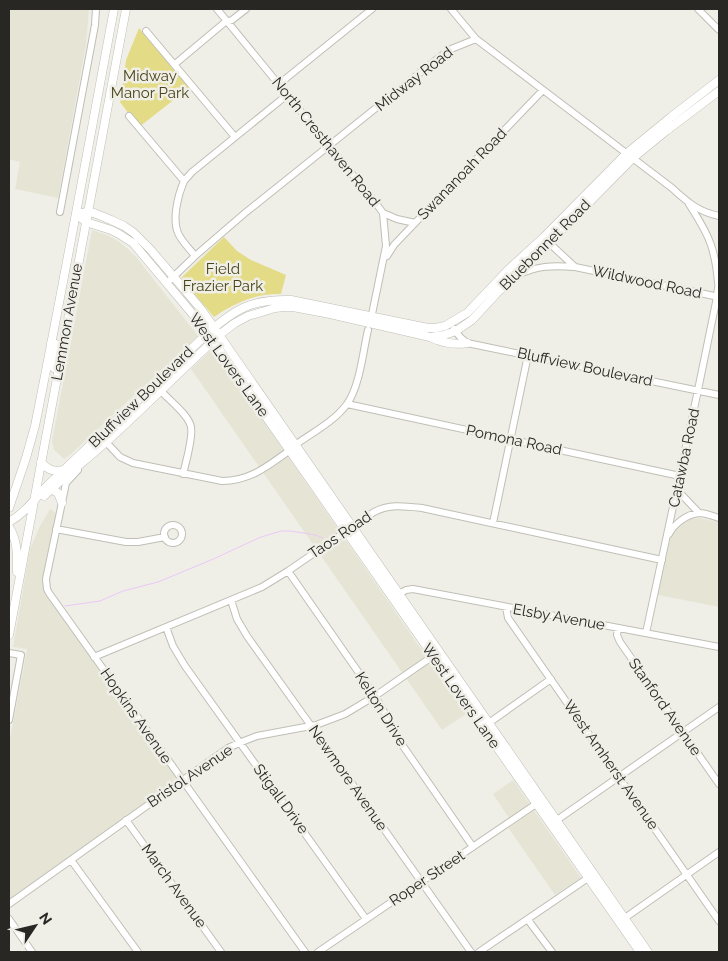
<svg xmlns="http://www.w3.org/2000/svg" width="728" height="961" font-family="Raleway,sans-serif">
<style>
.built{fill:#e6e5d5}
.green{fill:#e3db85}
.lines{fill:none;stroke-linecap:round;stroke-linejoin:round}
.stream{stroke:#eac8f8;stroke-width:1}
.minor-casing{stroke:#bfbfb7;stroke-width:8}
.major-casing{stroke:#bfbfb7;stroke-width:9}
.minor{stroke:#fff;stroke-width:6}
.major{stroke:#fff;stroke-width:8}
.labels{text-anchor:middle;stroke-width:5;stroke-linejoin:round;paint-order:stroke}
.park-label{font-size:15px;fill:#494419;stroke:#f0efe7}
.street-label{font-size:15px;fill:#282724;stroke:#f0efe7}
</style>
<rect width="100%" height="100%" fill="#f0efe7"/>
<path class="built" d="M9 9H89L86 45 58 198 15 189 20 162 9 159Z
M92 230 107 235 118 241 128 249 137 258 198 336 71 454 64 459 54 450 52 441Z
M210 351H215L466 714 442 730 191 369Z
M50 509 56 513 43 584 47 596 176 776V780L9 900V744L27 649 13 647 30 549 40 526Z
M699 518 719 522V607L658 595 671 535 675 528 682 523 690 519Z
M513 780 581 878 555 895 509 829V818L493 794Z"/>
<path class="green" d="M139 28 189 88 139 127 120 102 126 60Z
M224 237 237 251 251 260 286 275 281 294C256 293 234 303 214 317L181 278Z"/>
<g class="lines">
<path class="stream" d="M65 606 100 601 123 591 158 582 211 560 261 537 281 531H291L315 535 323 538"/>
<defs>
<path id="minor" d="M217 9 375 202 383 213 386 246 371 319
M451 9 476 39 672 188C687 202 699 212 719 216
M698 9 719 30
M146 31 235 137
M175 64 224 23 232 20 246 9
M279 84 372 9
M129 116 184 181C178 195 172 219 178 233 182 242 190 249 195 256
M184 181 192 172 287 95
M689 204C697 217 706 230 711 245 715 257 717 270 718 283
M60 212 95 25 96 9
M383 213 397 219 415 223
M546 240 575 267 719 297
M387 256 394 245 415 223 543 90
M518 275C537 266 552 265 574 267
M170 280 195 256 245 213 437 59 451 49 476 39
M454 329 460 337 467 343 719 395
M161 391C169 400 189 415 191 427 193 438 186 462 183 474
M347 404 680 476
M106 442 120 457 133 463 222 481C250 481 268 466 290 450
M295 445C312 433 335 421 347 404 360 386 363 351 368 330
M78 470 66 483 65 488 46 579 47 589 49 593 305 952
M677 491 682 495 699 513
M493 523 528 355
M164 534a9 9 0 1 1 18 0a9 9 0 1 1-18 0Z
M56 529 126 542H138L165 537
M669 534C674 524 687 514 699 513 705 513 713 516 719 518
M288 571 375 696 403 746 473 847
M399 594 406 590 413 589 719 647
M231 600 237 619 247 636 309 723 471 952
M506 607 508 618 719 921
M166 627 173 646 185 666 366 919
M618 628 617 635 620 642 719 784
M646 633 698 390 716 302 719 281
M9 653 21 655 9 720
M94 657 262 587 288 571 374 512C389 504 404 506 422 508L662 560
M486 725 551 679
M126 820 221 952
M557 820 719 707
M71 860 138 952
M9 904 228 748 244 741 257 736 316 725 345 714 375 696 436 654
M9 919 32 952
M528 920 552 952
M622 920 719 852
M318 952 536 804
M479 952 588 878"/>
<path id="major" d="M76 214 88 212 94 213 111 220 124 226 134 233 150 249 201 309 648 952
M76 214 86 222 111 230 119 234 133 243 190 311 204 328 640 952
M432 338C443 343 455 345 467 343
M51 343 56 344 57 347 54 368
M41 462C48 470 53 472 64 470
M51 489 58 493 62 503
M44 496C64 477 85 461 105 443 145 407 183 368 223 332L235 323 248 316 275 308 284 307H293L330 314 430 337 444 335 456 331 472 320 498 292 549 243 633 158 666 131 719 91
M9 508 26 458 35 426C63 287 88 148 114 9
M9 522C24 514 34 500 45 488L208 333C236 308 253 299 291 300L428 328H435L445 326 467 313 509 269 544 237 627 153 671 117 719 80
M9 527C18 541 17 556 17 572
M9 635 126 9"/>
</defs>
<use href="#minor" class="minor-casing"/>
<use href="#major" class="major-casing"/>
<use href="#minor" class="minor"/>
<use href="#major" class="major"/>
</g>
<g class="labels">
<g class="park-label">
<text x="150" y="81">Midway<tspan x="150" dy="17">Manor Park</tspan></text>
<text x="223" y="274">Field<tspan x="223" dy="17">Frazier Park</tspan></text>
</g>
<g class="street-label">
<text transform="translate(414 79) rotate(-38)" y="5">Midway Road</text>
<text transform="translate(326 142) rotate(51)" y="5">North Cresthaven Road</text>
<text transform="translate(462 174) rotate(-46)" y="5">Swananoah Road</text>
<text transform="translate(545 245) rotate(-45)" y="5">Bluebonnet Road</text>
<text transform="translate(647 282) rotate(12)" y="5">Wildwood Road</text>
<text transform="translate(67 322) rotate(-80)" y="5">Lemmon Avenue</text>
<text transform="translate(229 365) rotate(54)" y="5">West Lovers Lane</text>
<text transform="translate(585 367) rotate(12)" y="5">Bluffview Boulevard</text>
<text transform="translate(141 397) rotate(-44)" y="5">Bluffview Boulevard</text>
<text transform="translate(514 440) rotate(12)" y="5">Pomona Road</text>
<text transform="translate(684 458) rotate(-78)" y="5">Catawba Road</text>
<text transform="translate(340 535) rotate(-34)" y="5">Taos Road</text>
<text transform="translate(559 617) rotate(10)" y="5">Elsby Avenue</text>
<text transform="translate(461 696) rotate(55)" y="5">West Lovers Lane</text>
<text transform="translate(665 707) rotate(55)" y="5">Stanford Avenue</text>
<text transform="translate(381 709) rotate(58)" y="5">Kelton Drive</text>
<text transform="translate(136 716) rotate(55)" y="5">Hopkins Avenue</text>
<text transform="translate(611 765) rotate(55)" y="5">West Amherst Avenue</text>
<text transform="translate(190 776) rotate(-34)" y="5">Bristol Avenue</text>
<text transform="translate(348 778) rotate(55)" y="5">Newmore Avenue</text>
<text transform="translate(281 799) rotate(54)" y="5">Stigall Drive</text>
<text transform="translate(427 878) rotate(-34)" y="5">Roper Street</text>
<text transform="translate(174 886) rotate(54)" y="5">March Avenue</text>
</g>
</g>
<rect width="728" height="961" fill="none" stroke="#282724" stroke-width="20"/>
<g transform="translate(35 926) rotate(55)" stroke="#f0efe7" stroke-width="4" paint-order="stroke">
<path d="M0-4L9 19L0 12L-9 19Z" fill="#282724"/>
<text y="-8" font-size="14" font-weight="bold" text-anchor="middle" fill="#282724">N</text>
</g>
</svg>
